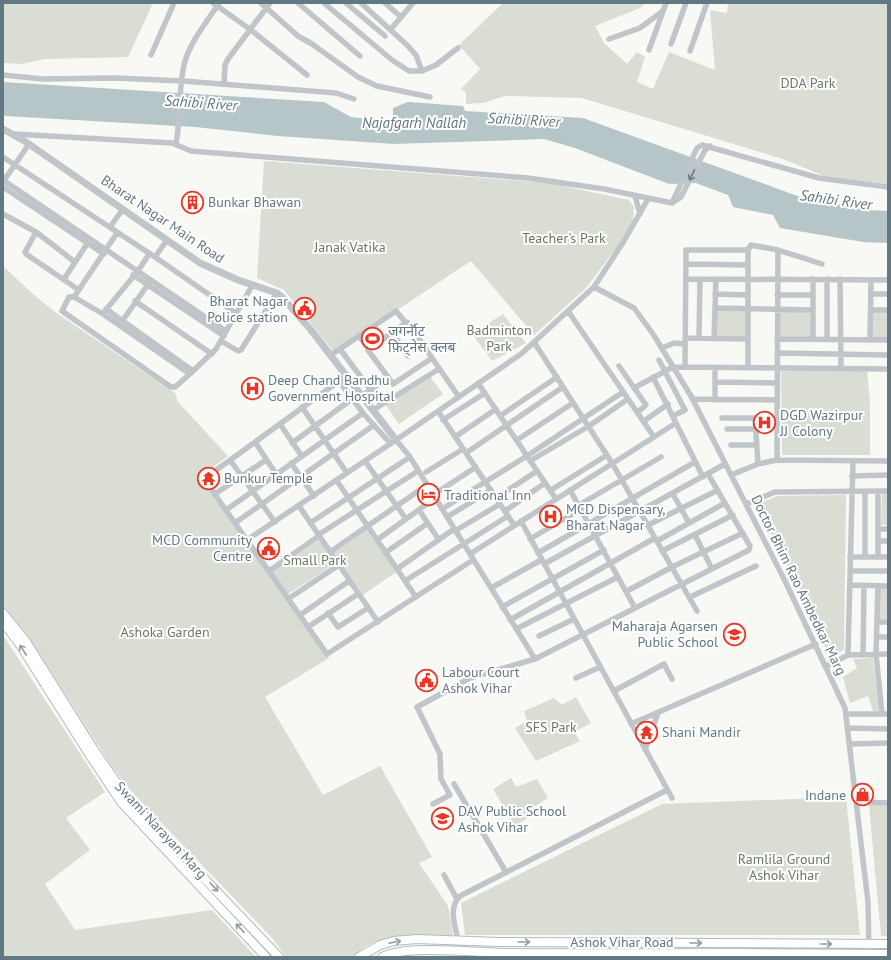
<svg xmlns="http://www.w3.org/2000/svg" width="891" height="960" font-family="'PT Sans','Noto Sans Devanagari',sans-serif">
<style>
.green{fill:#d9ddd4}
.water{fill:#b6c6c8}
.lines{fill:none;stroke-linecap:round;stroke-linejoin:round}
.secondary-casing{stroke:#b3bbbf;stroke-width:10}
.minor{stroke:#bfc5c8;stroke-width:5.5}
.tertiary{stroke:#bfc5c8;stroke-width:7}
.secondary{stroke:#fff;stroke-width:8}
.oneway{stroke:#627882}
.oneway2{stroke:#91a0a8}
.labels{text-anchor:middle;stroke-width:4;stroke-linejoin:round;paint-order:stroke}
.park-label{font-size:14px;fill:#697961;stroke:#fff}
.poi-label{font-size:14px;fill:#627882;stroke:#fff;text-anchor:start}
.street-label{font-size:14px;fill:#627882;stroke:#fff}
.water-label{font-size:15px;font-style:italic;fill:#5d787c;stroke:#fff}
</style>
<rect width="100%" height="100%" fill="#f8f8f5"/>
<path class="green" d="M3 3H153L128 57 45 59 21 64 3 63Z
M503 3H646L640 8 595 26 604 43 627 64 637 52 645 57 637 82 653 89 669 52 715 70 710 10 727 13 728 3H888V184L824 176 783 159 582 98 505 96 483 103 466 104V92L461 89 480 69 459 45Z
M264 161 549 183 629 200 634 207 632 227 586 288 534 335 471 261 334 352 284 290 257 278Z
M3 266 34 295 55 312 175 393 178 402 228 456 199 477 329 658 265 697 323 795 380 766 432 857 419 863 448 906 453 935H415L389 938 368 945 352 957H286L273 939 131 791 108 761 31 640 3 605Z
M715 310H747V337L716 338Z
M810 310 811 338H779V311Z
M872 311H888V338H872Z
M503 314 526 343 492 361 472 334Z
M781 371H867L870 402V455H782Z
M429 375 443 394 399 424 385 404Z
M882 494H888V525H881Z
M846 495 844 650 829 656 799 588 756 505 777 496Z
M367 530 396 572 363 595 334 552Z
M319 540 335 564 288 594 272 572Z
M880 588H888V619H879Z
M3 635 105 792 66 818 90 850 45 884 75 930 212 910 256 957H3Z
M873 658 879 711H873L868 696 850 703 843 677 857 668 853 659Z
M576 697 591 723 574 732 580 741 536 761 515 728 527 721 524 711 554 698 562 705Z
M511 778 516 787 537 779 548 798 529 810 531 816 515 826 493 789Z
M846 797 860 935H465L461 903 662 804Z
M869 805 888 806V936H881Z"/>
<path class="water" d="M3 82 324 102 351 117 393 122V108L408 102 463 106 465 111 583 118 803 198 868 210 888 211V243L863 242 780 228 773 215 733 207 728 195 696 183 669 184 575 148 544 139 394 144 278 136 195 127 6 116 3 115Z"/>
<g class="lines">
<defs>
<path id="secondary" d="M3 613 27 643 94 750 126 796 279 957
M3 622 21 646 89 754 121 802 266 957
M359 957 380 945 394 941 417 939 498 942 888 944
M382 957C408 944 478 953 509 953 635 954 762 952 888 954"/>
</defs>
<use href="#secondary" class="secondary-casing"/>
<path class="minor" d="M213 3 251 30 307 75
M261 3 298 36 312 44 358 77 377 86 430 97
M298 3 360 56
M324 3 392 60 409 71H422L436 65 458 48
M346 3 385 36
M361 3 407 45 416 55 422 71
M385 3 401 17
M391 29 413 3
M609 39 640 28 663 11
M671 44 686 3
M649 50 666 3
M690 51 707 3
M151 55 174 3
M3 75 43 79 115 78 183 81 336 93 354 99
M224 84 225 65 228 59 270 3
M14 134 172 143 191 151 528 178 604 189 672 203 681 197 705 150 710 146
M176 144C181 118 178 86 185 61 192 39 207 22 219 3
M3 157 155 257 237 314
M3 180 226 331
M3 182 29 144
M3 187 104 254
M635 196 640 214
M672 203 697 148 702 145 819 178 888 187
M3 214 36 232 75 262
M110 227 123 209
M36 232 25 252 26 254 79 290
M117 233 74 297H69L62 311 171 387H175L190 374 216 349 253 284
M748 250 751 245 778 250 822 264
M155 257 167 240
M687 264 748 265
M133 275 224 336
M64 279 89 241
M687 279 888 280
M840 279 841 368
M594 287 634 308 653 334 691 396 785 581 845 708 868 902 869 954
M715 294 748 295
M871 294H888
M777 295H813
M74 297 103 314 190 374
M135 301 212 354
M715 308 813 310
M106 309 193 371
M871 310H888
M568 311 654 437
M104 312 138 271 149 254
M123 320 149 283
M392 332 408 356
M359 336 368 348
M686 338 748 339
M699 338 700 279
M714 339 716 279
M777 339 888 340
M813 339V279
M827 339V279
M870 340 871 280
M221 341 238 351 241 350 277 293
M534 342 612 463 697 611
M662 348 674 343 685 344
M340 349 381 404
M777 353 888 355
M331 355 396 311 405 322
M432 358 393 384 368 350 407 322 408 323 459 397
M659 360 685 410 673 416
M619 366 646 405 638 412
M685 367 686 250H748V368
M346 376 204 479 327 654 473 560
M653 377 703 477
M339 381 363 413 390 443
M715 382 777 383
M478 383 556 499
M634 388 673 367 888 369
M362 396 388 377
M692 399 777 400
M715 400V368
M302 407 347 473
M373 410 439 369
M438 411 514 525
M500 416 557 377
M722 418H755L758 464
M443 420 485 393
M644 421 668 404
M280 424 301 455
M727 429H756
M455 437 496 409
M396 440 410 457 535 659
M517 440 573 403
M255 442 276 474
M292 443 352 399
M731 445H756
M466 453 563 387
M230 460 275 522
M777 460 778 250
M365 461 406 519
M530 461 589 426 628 399
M291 463 314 496
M426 472 463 449
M731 475 758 464 777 460 888 461
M852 476 888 475
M337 481 416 597
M551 490 607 455
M570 490 635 608
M215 494 266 460
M673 494 689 523
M433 495 476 467
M496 498 537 471
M746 504 775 492 888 491
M579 505 661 457
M299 506 378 622
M442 509 527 456 623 392
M226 510 363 413
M419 510 439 540
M505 511 545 483
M447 517 491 490
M521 521 672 798
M235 523 374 425
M310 523 410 457
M648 525 718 490
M878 529H888
M455 531 500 504
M318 535 418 471
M695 535 712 569
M530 539 581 509
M247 540 396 440 521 354 594 287 624 241 648 199
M377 540 435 498
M657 541 725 503
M878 541H888
M662 551 733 515
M330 552 427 485
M385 553 428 523
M538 553 695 462
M470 554 676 423
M850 557H888
M865 557V491
M878 557V491
M544 564 725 464
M397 569 454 529
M269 571 319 536
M850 571H888
M405 581 508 516
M850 585 888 586
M878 586 876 654 882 714
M491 588 541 560
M627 591 672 567 743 533
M690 597 756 566
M288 599 339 565
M502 607 604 550
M328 613 338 627 368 608
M300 615 349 581
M510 620 655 538
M877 622H888
M308 627 358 594
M516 629 618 577
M539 636 574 619
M877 637H888
M848 655 853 461
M863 655 864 586
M827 666 848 655 888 654
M576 678 600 667
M614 691 664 664 672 679
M847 714H888
M631 724 816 644
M848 728 888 729
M850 744 888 743
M645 750 658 713
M454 784 506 872
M857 802 888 803
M433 804 450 795 441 779 440 754 417 707 470 678 535 659 749 550 750 546 708 474
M444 875 457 899
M458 940C455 925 448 908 460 896L667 790"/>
<path class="tertiary" d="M3 129 26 142 200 263 238 280 277 293 282 297 311 330 396 440"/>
<use href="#secondary" class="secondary"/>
</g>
<defs><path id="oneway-shaft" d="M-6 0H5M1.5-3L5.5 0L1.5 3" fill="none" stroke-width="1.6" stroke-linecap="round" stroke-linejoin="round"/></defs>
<use class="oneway" href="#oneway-shaft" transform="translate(692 175) rotate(116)"/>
<g class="oneway2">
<use href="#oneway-shaft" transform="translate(23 650) rotate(-123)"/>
<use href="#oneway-shaft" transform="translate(214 887) rotate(47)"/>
<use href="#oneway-shaft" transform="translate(240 928) rotate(-133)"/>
<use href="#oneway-shaft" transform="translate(395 942) rotate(-11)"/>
<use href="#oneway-shaft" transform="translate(524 942)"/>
<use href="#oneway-shaft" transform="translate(696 943)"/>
<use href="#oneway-shaft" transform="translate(826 944)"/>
</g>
<defs>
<symbol id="building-ring" viewBox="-11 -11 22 22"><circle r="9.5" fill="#fff" stroke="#ea3624" stroke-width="1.5"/><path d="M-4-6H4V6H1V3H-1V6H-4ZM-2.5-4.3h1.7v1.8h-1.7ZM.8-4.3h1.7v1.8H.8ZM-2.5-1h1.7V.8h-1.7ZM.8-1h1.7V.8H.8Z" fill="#ea3624"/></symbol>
<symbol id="civic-ring" viewBox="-11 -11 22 22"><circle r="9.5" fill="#fff" stroke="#ea3624" stroke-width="1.5"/><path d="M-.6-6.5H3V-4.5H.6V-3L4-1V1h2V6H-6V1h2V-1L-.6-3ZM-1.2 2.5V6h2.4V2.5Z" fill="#ea3624"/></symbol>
<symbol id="stadium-ring" viewBox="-11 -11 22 22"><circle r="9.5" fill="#fff" stroke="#ea3624" stroke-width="1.5"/><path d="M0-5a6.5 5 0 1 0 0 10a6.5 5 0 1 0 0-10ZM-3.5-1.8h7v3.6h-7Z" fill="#ea3624"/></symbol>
<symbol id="hospital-ring" viewBox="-11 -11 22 22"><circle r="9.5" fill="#fff" stroke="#ea3624" stroke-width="1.5"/><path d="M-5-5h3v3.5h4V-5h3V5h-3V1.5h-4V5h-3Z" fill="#ea3624"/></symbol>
<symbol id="temple-ring" viewBox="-11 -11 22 22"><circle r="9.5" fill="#fff" stroke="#ea3624" stroke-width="1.5"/><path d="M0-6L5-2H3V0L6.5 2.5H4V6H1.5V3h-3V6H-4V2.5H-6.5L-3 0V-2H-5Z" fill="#ea3624"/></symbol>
<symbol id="hotel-ring" viewBox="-11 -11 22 22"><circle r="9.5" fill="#fff" stroke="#ea3624" stroke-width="1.5"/><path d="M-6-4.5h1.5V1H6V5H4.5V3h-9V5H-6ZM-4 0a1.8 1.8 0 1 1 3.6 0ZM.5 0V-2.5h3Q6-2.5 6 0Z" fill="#ea3624"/></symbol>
<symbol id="school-ring" viewBox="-11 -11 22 22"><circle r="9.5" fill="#fff" stroke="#ea3624" stroke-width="1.5"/><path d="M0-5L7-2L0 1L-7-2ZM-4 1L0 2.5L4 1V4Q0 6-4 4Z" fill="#ea3624"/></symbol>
<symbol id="shop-ring" viewBox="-11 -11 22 22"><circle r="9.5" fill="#fff" stroke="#ea3624" stroke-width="1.5"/><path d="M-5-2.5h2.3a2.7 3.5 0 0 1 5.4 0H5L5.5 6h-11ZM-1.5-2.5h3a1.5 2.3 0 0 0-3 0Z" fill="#ea3624"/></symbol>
</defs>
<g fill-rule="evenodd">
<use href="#building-ring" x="180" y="190" width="25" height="25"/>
<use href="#civic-ring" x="292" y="296" width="25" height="25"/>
<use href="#stadium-ring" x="360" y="326" width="25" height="25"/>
<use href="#hospital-ring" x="240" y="376" width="25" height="25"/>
<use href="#hospital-ring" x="752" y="410" width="25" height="25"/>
<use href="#temple-ring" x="196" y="466" width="25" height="25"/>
<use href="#hotel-ring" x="416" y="482" width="25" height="25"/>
<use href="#hospital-ring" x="538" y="504" width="25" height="25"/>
<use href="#civic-ring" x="256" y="536" width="25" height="25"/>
<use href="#school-ring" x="722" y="622" width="25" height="25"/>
<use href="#civic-ring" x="414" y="668" width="25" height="25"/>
<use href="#temple-ring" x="634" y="720" width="25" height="25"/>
<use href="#shop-ring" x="850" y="782" width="25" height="25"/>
<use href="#school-ring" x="430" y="806" width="25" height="25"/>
</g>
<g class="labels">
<g class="park-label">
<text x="808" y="88">DDA Park</text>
<text x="564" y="243">Teacher's Park</text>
<text x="350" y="252">Janak Vatika</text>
<text x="499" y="335">Badminton<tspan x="499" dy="16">Park</tspan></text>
<text x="315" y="565">Small Park</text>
<text x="165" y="637">Ashoka Garden</text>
<text x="551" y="732">SFS Park</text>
<text x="784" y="864">Ramlila Ground<tspan x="784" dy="16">Ashok Vihar</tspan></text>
</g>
<g class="poi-label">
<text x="208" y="207">Bunkar Bhawan</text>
<text x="288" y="306" text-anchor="end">Bharat Nagar<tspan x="288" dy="16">Police station</tspan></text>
<text x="388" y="336">जगर्नॉट<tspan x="388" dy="16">फ़िट्नेस क्लब</tspan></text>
<text x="268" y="385">Deep Chand Bandhu<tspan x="268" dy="16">Government Hospital</tspan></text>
<text x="780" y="420">DGD Wazirpur<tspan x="780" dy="16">JJ Colony</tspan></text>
<text x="224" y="483">Bunkur Temple</text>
<text x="444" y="500">Traditional Inn</text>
<text x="566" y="514">MCD Dispensary,<tspan x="566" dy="16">Bharat Nagar</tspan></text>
<text x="252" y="545" text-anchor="end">MCD Community<tspan x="252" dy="16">Centre</tspan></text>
<text x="718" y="631" text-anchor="end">Maharaja Agarsen<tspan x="718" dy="16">Public School</tspan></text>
<text x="442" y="677">Labour Court<tspan x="442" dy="16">Ashok Vihar</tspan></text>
<text x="662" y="737">Shani Mandir</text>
<text x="846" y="800" text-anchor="end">Indane</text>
<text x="458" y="816">DAV Public School<tspan x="458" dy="16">Ashok Vihar</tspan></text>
</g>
<g class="street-label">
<text transform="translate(163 219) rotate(34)" y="5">Bharat Nagar Main Road</text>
<text transform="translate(799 585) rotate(64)" y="5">Doctor Bhim Rao Ambedkar Marg</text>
<text transform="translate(161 830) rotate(47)" y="5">Swami Narayan Marg</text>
<text x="622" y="947">Ashok Vihar Road</text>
</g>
<g class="water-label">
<text transform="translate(201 103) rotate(4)" y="5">Sahibi River</text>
<text transform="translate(524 120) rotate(3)" y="5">Sahibi River</text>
<text x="414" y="128">Najafgarh Nallah</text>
<text transform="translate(836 200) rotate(8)" y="5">Sahibi River</text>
</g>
</g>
<rect width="891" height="960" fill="none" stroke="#627882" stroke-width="8"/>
</svg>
